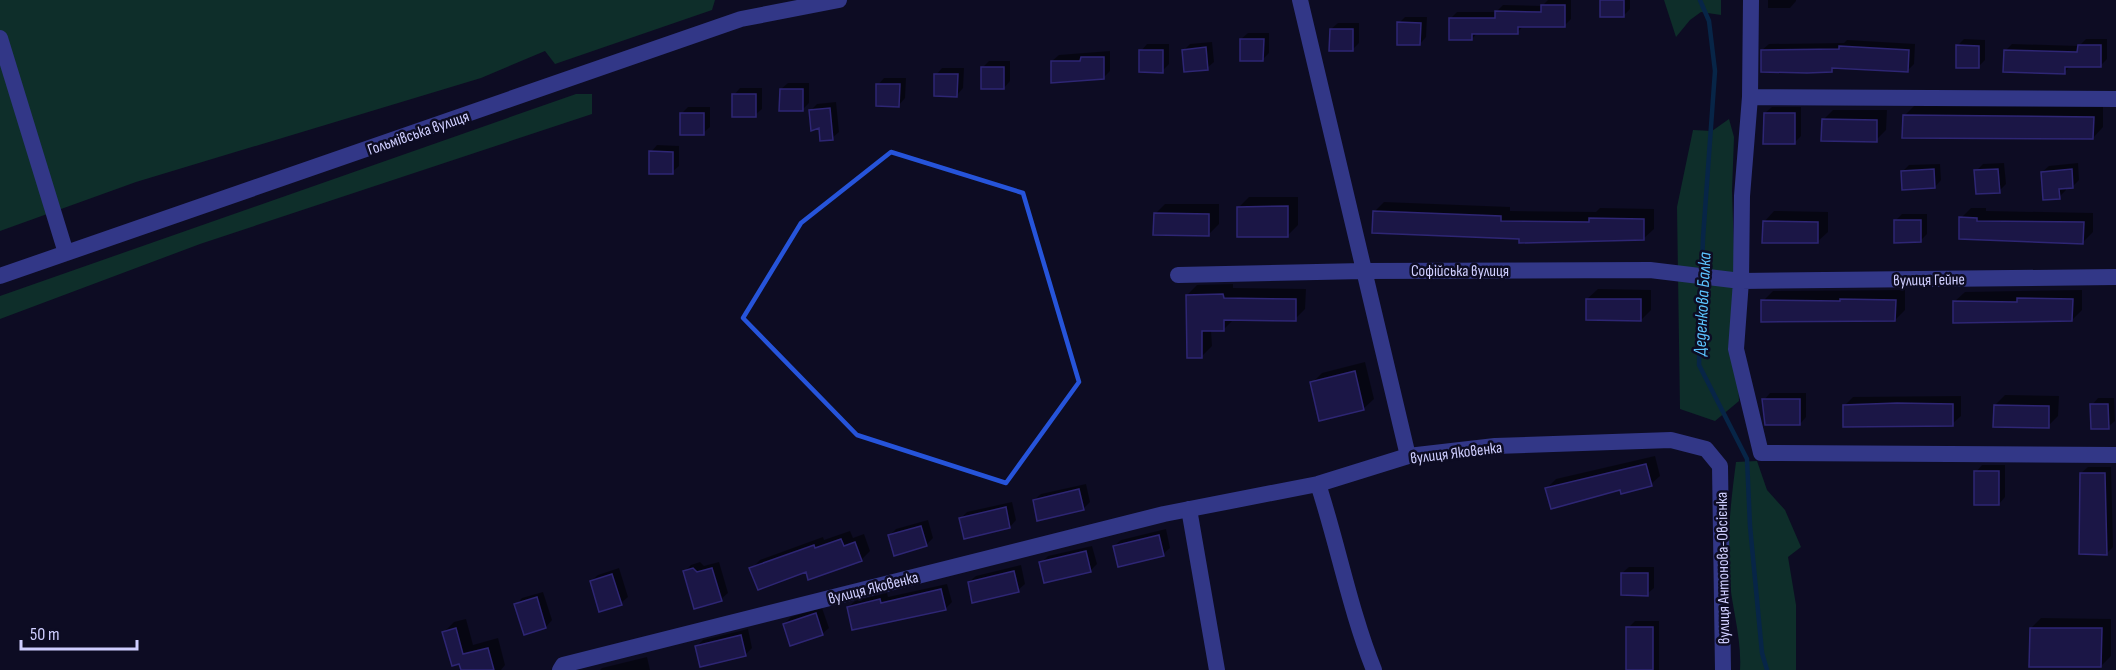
<svg xmlns="http://www.w3.org/2000/svg" width="2116" height="670" font-family="'Sofia Sans Condensed',sans-serif">
<style>
.green{fill:#0e2e2a}
.shadow{fill:#0007}
.lines{fill:none;stroke-linecap:round;stroke-linejoin:round}
.stream{stroke:#072547;stroke-width:4.5}
.building{fill:#1b1646;stroke:#2e2674;stroke-width:1.5}
.minor{stroke:#323787;stroke-width:16}
.marked{fill:none;stroke:#2654da;stroke-width:4.5;stroke-linejoin:round}
.labels{text-anchor:middle;stroke-width:5;stroke-linejoin:round;paint-order:stroke}
.street-label{font-size:16px;fill:#cfceff;stroke:#0d0c23}
.water-label{font-size:18px;font-style:italic;fill:#5cc4ff;stroke:#0d0c23}
</style>
<rect width="100%" height="100%" fill="#0d0c23"/>
<path class="green" d="M0 0H715L712 10 555 64 545 51 481 78 136 182 0 231Z
M1664 0H1721V15L1701 12 1690 20 1676 37Z
M576 94H592V114L200 244 0 319V296Z
M1729 119 1734 137 1732 191 1739 401 1715 421 1680 409 1677 207 1693 130 1712 131Z
M1757 461 1767 490 1785 510 1801 547 1788 557 1796 605V670H1740C1742 637 1731 606 1729 573 1727 536 1731 500 1736 462Z"/>
<path class="shadow" d="M1548 0H1571V19L1564 26 1524 25 1518 32H1478L1472 39 1450 19 1457 12H1496L1503 5 1542 6Z
M1602 0H1630V9L1623 16Z
M1768 0H1796V1L1790 8H1768Z
M1405 17H1427L1426 37 1420 44 1399 23Z
M1338 23H1359V43L1352 50 1331 29Z
M1248 33H1269V53L1263 59 1241 39Z
M1964 39 1985 40V60L1979 66 1957 46Z
M2086 39H2107V59L2100 66 2071 65 2064 73 2005 51 2012 44 2079 46Z
M1847 40 1915 44 1914 64 1908 70 1834 67 1831 70 1762 50 1769 44 1844 43Z
M1212 42 1214 62 1207 68 1184 50 1190 44Z
M1147 44H1169V64L1162 71 1141 51Z
M1110 51V71L1103 78 1052 61 1059 55Z
M989 61H1010V81L1004 88 982 68Z
M942 68H964L963 88 957 95 936 75Z
M884 78H906L905 98 899 105 878 85Z
M788 83H809V103L802 110 781 89Z
M740 88H762V109L755 115 734 95Z
M836 102 839 132 832 138 820 126 811 110 817 104Z
M1914 106 2103 107V127L2093 138 1904 116Z
M688 107H710V127L703 133 682 113Z
M1772 107H1801V136L1794 143 1765 113Z
M1833 110H1887L1886 130 1876 140 1823 120Z
M657 145 679 146V166L672 172 651 152Z
M2004 163 2006 184 1999 191 1976 171 1983 164Z
M2078 163 2079 180 2073 186 2066 187V190L2059 197 2042 172 2049 166Z
M1940 164 1941 180 1935 187 1902 172 1909 165Z
M1249 197H1298V225L1288 235 1238 208Z
M1384 202 1510 207V211L1596 212 1600 208 1654 209V229L1643 239 1521 237 1374 212Z
M1165 204H1219V224L1208 235 1155 214Z
M1971 208H1986V211L2093 213V232L2083 242 1961 218Z
M1774 211 1828 212V232L1817 242 1764 222Z
M1902 214H1927V234L1920 241 1896 220Z
M1233 284V288L1306 289 1305 309 1295 319H1234L1224 329 1211 330 1212 346 1202 356 1187 295 1197 285Z
M1598 289 1651 290V310L1641 320 1587 299Z
M1905 290V310L1895 320 1763 301 1773 291Z
M2082 290V310L2072 320 1954 302 1965 292Z
M1365 362 1374 399 1363 409 1312 383 1322 373Z
M1770 393H1806V417L1800 424 1764 400Z
M2005 395 2059 396 2058 416 2048 426 1995 405Z
M1961 396V416L1952 424 1844 406 1853 397Z
M2098 398H2114L2115 421 2108 427 2092 405Z
M1655 456 1660 476 1651 484 1621 488H1547L1556 479Z
M1982 465H2005V497L1999 504 1976 472Z
M2088 467H2111L2113 547 2106 554 2081 473Z
M1086 484 1090 502 1083 509 1034 500 1041 494Z
M1012 502 1016 520 1010 527 960 519 967 512Z
M928 520 933 538 927 544 895 554 889 536 896 529Z
M1166 529 1170 548 1163 554 1114 546 1121 540Z
M850 531 853 538 864 534 870 551 861 560 806 570 751 569 760 560 823 537 824 540Z
M1092 546 1097 564 1090 571 1041 563 1048 556Z
M700 562 704 566 719 562 728 593 721 599 685 571 691 565Z
M1021 565 1025 584 1018 590 969 582 976 576Z
M1629 567H1654V588L1647 594 1622 573Z
M619 568 628 597 621 603 591 581 598 575Z
M947 584 952 602 945 609 848 607 855 601 887 593 888 597Z
M543 592 552 620 546 627 525 633 516 605 522 598Z
M822 608 829 628 822 634 784 624 791 617Z
M2041 618 2111 619V656L2101 666 2031 628Z
M466 619 473 645 498 638 505 665 501 670H463L444 632 454 622Z
M1635 621H1659V670H1628V628Z
M748 629 752 648 745 655 696 647 703 640Z
M647 657 650 670H600L602 668Z"/>
<g class="lines">
<path class="stream" d="M1700 0 1709 21 1715 71 1703 238 1699 365 1747 459 1750 526 1762 653 1767 670"/>
</g>
<path class="building" d="M1600 0H1624V17H1600Z
M1541 5H1565V27H1518V34H1472V40H1449V18H1495V11L1541 12Z
M1397 22 1421 23 1420 45H1397Z
M1330 29H1353V51H1329Z
M1240 39H1264L1263 61H1240Z
M1956 45 1979 46V68H1956Z
M2078 45H2101V67H2065V74L2003 72 2004 50 2077 52Z
M1839 46 1909 50 1908 72 1832 68V72L1807 73 1761 72V50L1839 49Z
M1206 47 1208 70 1184 72 1182 50Z
M1139 50H1163V73L1139 72Z
M1081 57H1104V79L1051 83V61H1080Z
M981 67H1004V89H981Z
M934 74H958L957 97 934 96Z
M876 84H900L899 107 876 106Z
M780 89H803V111H779Z
M732 94H756V117H732Z
M830 108 833 140 820 141 819 128 811 131 809 110Z
M680 113H704V135H680Z
M1764 113H1795V144H1763Z
M1903 115 2094 117 2093 139 1902 138Z
M1822 119 1877 120V142L1821 141Z
M649 151 673 152V174H649Z
M1934 169 1935 188 1902 190 1901 171Z
M1998 169 2000 193 1976 194 1974 170Z
M2072 169 2073 188 2059 189 2060 199 2043 200 2041 172Z
M1288 206V237H1237V207Z
M1373 211 1501 216V221L1589 222V218L1644 219V240L1519 243V239L1372 233Z
M1154 213 1209 214V236L1153 235Z
M1959 217 1977 218V221L2084 222 2083 244 1959 239Z
M1894 220H1921V242L1894 243Z
M1763 221 1818 222V243H1762Z
M1223 294 1224 298 1296 299V321L1224 320V331H1202V358H1187L1186 295Z
M2017 298 2073 299 2072 321 1953 323V301L2017 302Z
M1586 299H1641V321L1586 320Z
M1840 299 1896 300 1895 321 1761 322V300L1840 301Z
M1355 371 1364 410 1319 421 1310 382Z
M1762 399H1800V425H1765Z
M1897 403 1953 404V426L1843 427V405Z
M2090 404H2108L2109 429H2091Z
M1994 405 2049 406V428L1993 427Z
M1646 464 1652 486 1621 494 1620 490 1551 509 1545 488Z
M1974 471H1999V505H1974Z
M2080 473H2105L2107 555 2079 554Z
M1079 489 1084 510 1037 521 1033 500Z
M1006 507 1010 528 964 539 959 518Z
M921 526 927 546 894 556 888 535Z
M1159 535 1164 556 1118 567 1113 546Z
M841 539 844 546 855 542 862 561 808 580 806 572 758 590 749 568 814 545 815 548Z
M1086 551 1091 572 1044 583 1039 562Z
M693 568 697 572 712 568 722 601 694 609 683 571Z
M1014 571 1019 592 972 603 968 582Z
M1621 573H1648V596L1621 595Z
M612 574 622 605 599 612 590 581Z
M941 589 946 610 852 630 847 607 880 599 881 603Z
M537 597 546 628 524 635 514 604Z
M816 613 823 635 790 646 783 624Z
M1626 627H1653V670H1626Z
M456 628 463 654 488 648 494 670H461L459 664 452 666 442 632Z
M2030 628H2102L2101 667H2029Z
M741 635 746 656 700 667 695 646Z"/>
<g class="lines">
<path class="minor" d="M1300 0 1408 456
M1751 0 1750 97 1742 196 1741 281 1736 349 1761 453 2116 455
M0 38 66 253
M1750 97 2116 99
M1178 275 1363 271 1650 270 1741 281 2116 277
M0 276 741 19 839 0
M1318 484C1338 545 1350 610 1374 670
M1189 509 1217 670
M560 670 563 665 1164 514 1318 484 1408 456 1495 446 1671 440 1706 449 1720 466 1723 670"/>
</g>
<path class="marked" d="M891 152 1023 193 1079 382 1006 483 857 435 743 318 801 223Z"/>
<g class="labels">
<g class="street-label">
<text transform="translate(418 132) rotate(-19)" y="6">Гольмівська вулиця</text>
<text x="1460" y="276">Софійська вулиця</text>
<text transform="translate(1929 279) rotate(-1)" y="6">вулиця Гейне</text>
<text transform="translate(1456 452) rotate(-7)" y="6">вулиця Яковенка</text>
<text transform="translate(1722 568) rotate(-91)" y="6">вулиця Антонова-Овсієнка</text>
<text transform="translate(873 587) rotate(-14)" y="6">вулиця Яковенка</text>
</g>
<g class="water-label">
<text transform="translate(1702 304) rotate(-87)" y="6">Деденкова Балка</text>
</g>
</g>
<path d="M21 640v9h116v-9" fill="none" stroke="#cfceff" stroke-width="3"/>
<text x="30" y="640" font-size="18" fill="#cfceff" stroke="#0d0c23" stroke-width="4.5" paint-order="stroke">50 m</text>
</svg>
